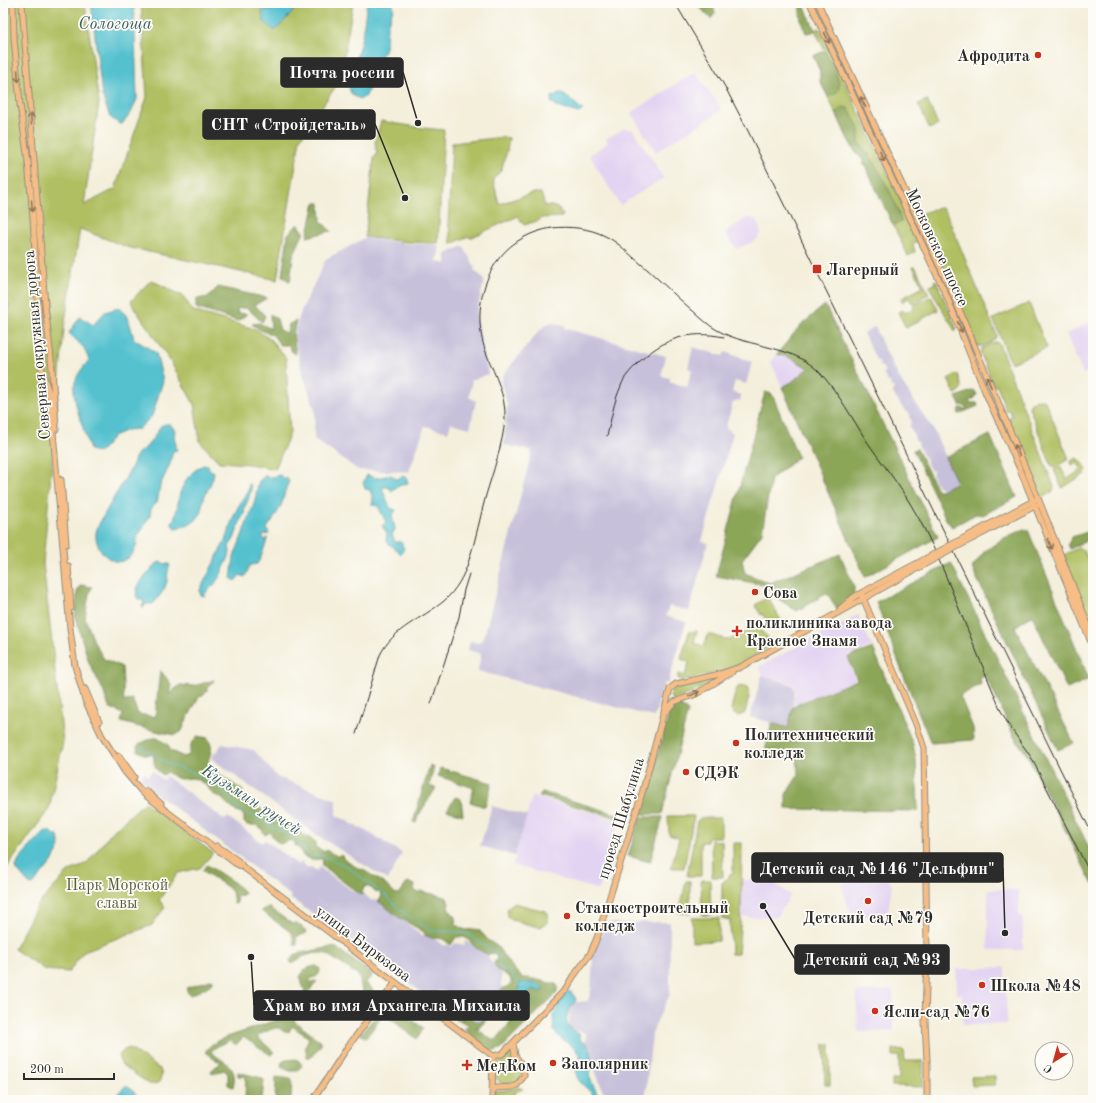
<svg xmlns="http://www.w3.org/2000/svg" width="1096" height="1103" font-family="'Old Standard TT',serif">
<style>
.built{fill:#e3d3f2}
.industrial{fill:#c6c0da}
.green{fill:#b0bf62;stroke:#6e7546}
.forest{fill:#8ca658;stroke:#5c6842;fill-rule:evenodd}
.water{fill:#55c1cf;stroke:#40767d}
.lines{fill:none;stroke-linecap:round;stroke-linejoin:round}
.stream{stroke:#55c1cf;stroke-width:1}
.major-casing{stroke:#908d83;stroke-width:7}
.major{stroke:#f6be86;stroke-width:5}
.rail{stroke:#2b2b2b;stroke-width:1}
.major-bridge-casing{stroke:#908d83;stroke-width:7;stroke-linecap:butt}
.major-bridge{stroke:#f6be86;stroke-width:5}
.oneway{stroke:#907458}
.poi-dot{fill:#c8321e;stroke:#fdfcf7;stroke-width:1.5}
.labels{text-anchor:middle;stroke-width:3.5;stroke-linejoin:round;paint-order:stroke}
.poi-label{font-size:16px;font-weight:bold;fill:#2b2b2b;stroke:#fdfcf7;text-anchor:start}
.street-label{font-size:16px;fill:#2b2b2b;stroke:#fdfcf7}
.park-label{font-size:16px;fill:#5a5f3e;stroke:#fdfcf7}
.water-label{font-size:17px;font-style:italic;fill:#3a6064;stroke:#fdfcf7}
.leader{fill:none;stroke:#2b2b2b;stroke-width:1.5}
.callout-dot{fill:#2b2b2b;stroke:#fdfcf7;stroke-width:1.5}
.callout{fill:#2b2b2b;stroke:#2b2b2b;stroke-width:1.5}
.callout-label{font-size:17px;text-anchor:middle;font-weight:bold;fill:#fff}
</style>
<rect width="100%" height="100%" fill="#fdfcf7"/>
<filter id="ink" filterUnits="userSpaceOnUse"><feTurbulence type="fractalNoise" baseFrequency=".025" numOctaves="2"/><feDisplacementMap in="SourceGraphic" scale="8" xChannelSelector="R" yChannelSelector="G"/><feConvolveMatrix kernelMatrix="1 2 1 2 8 2 1 2 1" color-interpolation-filters="sRGB"/></filter>
<filter id="wash" filterUnits="userSpaceOnUse"><feTurbulence type="fractalNoise" baseFrequency=".012" numOctaves="4" result="noise"/><feDisplacementMap in="SourceGraphic" scale="16" xChannelSelector="R" yChannelSelector="G"/><feGaussianBlur stdDeviation="0.9" result="paint"/><feColorMatrix in="noise" values="0 0 0 0 0 0 0 0 0 0 0 0 0 0 0 0 0 1.4 0 .05"/><feComposite in="paint" operator="in"/></filter>
<g filter="url(#wash)">
<rect width="100%" height="100%" fill="#f4efdb"/>
<path class="built" d="M695 72 722 110 656 152 631 113Z
M625 128 633 130 664 178 620 205 589 155 608 143 606 139Z
M749 218 756 219 761 233 756 240 737 249 729 239 725 232 745 219Z
M1093 321V369L1083 374 1066 334Z
M777 354 791 358 809 368 792 382 782 387 771 362Z
M858 615 872 646 847 656 855 680 793 705 796 692 794 684 763 675 758 667Z
M532 796 619 820 599 890 513 865Z
M768 879 791 895 777 917H742V880Z
M858 880H889L892 886 887 916H851L841 884Z
M988 889 1019 890V916H1023V950H988Z
M1005 967 1007 1024 963 1025 962 994H957L956 969Z
M893 990 894 1031 858 1032 856 992Z"/>
<path class="industrial" d="M365 238 408 244H432L440 246 437 261 446 264V254L463 246 475 267 474 270 481 276 484 281 476 316 488 374 472 380 469 397 476 401 470 428 451 423 448 432 425 426 409 472 358 470 314 439 315 410 302 371 294 335 301 311 326 259Z
M550 323 565 325 564 328 666 356 661 376 670 378V382L687 387 692 370 688 368 693 347 723 356 725 352 752 362 746 384 735 381 732 392 741 395 740 401 736 400 735 403 733 402 726 427 733 433 702 541 708 543 689 611 669 606 666 616 686 622 668 684 664 683 654 717 478 671 481 654 468 650 470 641 477 643 481 641 484 637 532 451 530 450 504 445 507 404 501 382 503 375 534 337 543 327Z
M875 327 883 346 902 383 934 431 957 482 942 490 940 486 939 487 936 483 938 481 935 483 932 473 933 472V470L931 471 926 461 927 460V459H925L918 444 919 443V442H917L914 438 915 437 909 426 911 425 910 423 912 421 909 417 911 416 908 412H906L897 400 892 391 894 389 893 386 891 387 890 381 888 382 883 373 885 372 882 366 880 367 879 364 880 363 879 361H877L863 333Z
M762 675 793 685 795 691 788 727 750 717Z
M222 744 254 750 277 777 337 800 336 815 373 835 402 853 388 880 312 832 211 758Z
M152 771 163 780 166 776 225 820 228 817 262 843 265 840 298 865 301 862 309 869 311 867 317 871 319 867 357 894 363 893 372 901 375 899 422 935H427L435 941 436 940 445 946 447 944 452 947 455 943 464 945 466 941 488 954V958L501 973V986L503 987 499 998 495 1005H492L481 1022 449 1007 446 1004 447 991H438L432 1000 346 936 291 899 290 895 138 780 144 772 148 776Z
M492 806 527 816 515 856 480 846Z
M670 922V994L657 1021 652 1034 645 1100H606L595 1070 585 1069 586 1033 569 1029V1003L588 1001 591 990 593 953 607 923Z"/>
<path class="green" d="M3 3H85L99 103 84 205 115 189 147 97 141 3H353L340 80 300 139 277 280 127 247 80 229 64 328 43 563 63 742 49 809 3 873Z
M813 3H814L910 209Z
M819 28 920 240 913 244 915 252 908 256 862 159 856 153 852 146 820 81V71L813 56 825 51 815 30Z
M927 100 938 125 930 129 918 104Z
M381 121 423 128 444 130 438 243 407 242 365 237 374 158 377 154 375 142Z
M503 137 509 138 507 151 501 171 493 179 499 204 533 193H541L545 206H552L560 209 559 213 563 214 562 217 541 218 540 220 524 225 518 216 470 238 469 236 451 244 449 225H448L452 143Z
M939 208H943L947 215 997 336C994 342 983 347 977 346L942 264 921 218 922 213Z
M913 218 952 298 1009 438 951 299Z
M915 266 929 294 912 303 909 298 902 302 901 300 902 298 923 287 913 267Z
M151 280 183 296 193 311 255 329 271 340 286 358 290 433 275 469 249 464 219 462 200 442 194 404 169 359 133 306 131 301Z
M936 280 957 329 955 331 930 288V286L935 284 934 281Z
M930 297 932 298 938 310 906 328 898 312 903 310 905 313 914 308 913 305Z
M1029 303 1047 348 1011 363 993 319Z
M995 342H997L999 344 1054 487 1052 492 1043 497 1039 495 1008 418 1012 416 1009 410 1006 411 997 385 994 386 980 352 982 348Z
M958 374 962 387 959 392 955 394 948 379Z
M1040 399 1045 401 1069 459 1055 467 1051 465 1029 407 1031 402Z
M1076 458 1081 461 1086 470 1085 474 1062 488 1054 470 1060 466 1067 479 1082 470 1077 463 1072 465 1071 461Z
M1078 548 1084 550 1093 573V630L1064 557V555Z
M768 597 783 624 772 630 763 614 761 615 755 605Z
M757 627 775 644 731 669 682 681 678 678V674L685 676 689 662 681 659 689 632 697 631 694 643 704 646 708 634 729 640Z
M713 679V681L692 693 673 700 670 697 672 690 676 686Z
M744 686 747 687 750 693 745 713 739 716 734 714 731 709 736 690 738 687Z
M145 802 213 853 200 868 178 873 159 900 165 907 152 925 84 951 69 972 45 970 14 949 37 906 69 871 80 867 87 863 112 832Z
M668 816H694L684 868H671L679 838 669 835Z
M701 818H721V837H708L707 842H701V876H687L697 821Z
M711 840 722 841 723 877H712Z
M733 843H742L741 916 738 954H731L730 920 722 919V883L730 875 733 874Z
M701 880H710L711 915H702Z
M686 881H690V913H679Z
M514 903 545 911 548 913C549 921 547 925 539 927L511 920 507 916C506 909 509 905 514 903Z
M692 918H719V941L692 942Z
M824 1044H830V1085H825Z
M129 1048 160 1069 162 1075 159 1082 155 1084H149L122 1065 119 1059 120 1054 124 1050Z
M893 1049 904 1051 905 1061H923V1087L892 1086V1080L899 1079V1056H893Z
M511 1051C513 1059 521 1063 522 1072 522 1076 521 1078 518 1081 505 1093 488 1077 498 1064 501 1059 507 1055 511 1051Z
M995 1076V1085L972 1086 971 1077Z
M518 1087 523 1089 515 1092 511 1100H491L493 1091 505 1090Z"/>
<path class="forest" d="M696 3H712L715 13 711 19Z
M799 3H803L815 30 813 32 806 33 801 21Z
M825 51C830 62 852 94 828 96L820 81V71L813 56Z
M843 107 848 108 859 128V143C873 156 897 202 901 221L899 223 893 225 862 159C849 146 843 128 836 112Z
M315 203H320L321 221 331 231 307 237Z
M298 224 304 232 293 256 290 282 282 276 288 234Z
M218 287 267 298 255 305 265 316 262 322 247 308H238L237 313 247 314 238 321 196 308V299L208 297Z
M825 305 938 537 865 577 782 387 792 382 808 368 791 358 777 354 800 326Z
M270 314 277 319 280 330 287 333 289 324 296 321 293 334 296 354 292 352 289 345H280L273 335 260 330 252 324 259 323 271 329Z
M974 390 977 394 975 398 969 401 970 403H977L978 406 959 414 958 412 960 408 965 409 968 407 960 405 956 397Z
M765 392 772 394 798 457 771 479 762 533 742 560 745 573 770 583 840 554 854 587V594L837 609 827 593 797 611 775 597 766 585 716 576Z
M990 435 1017 497 983 515 976 514 952 527 947 521 913 450 917 449 937 490H942L957 482 945 457Z
M1024 529 1028 530 1089 679 1067 689 1032 615 1015 627 1074 743 1058 750 972 568 984 552 1002 539Z
M1087 532 1090 539 1070 549 1068 544 1072 537Z
M951 563 1093 856V885L1027 755 1013 735 986 676 980 678 981 684 960 696 973 728 974 740 931 743 903 674 876 602Z
M81 585 92 587 89 594 85 618 95 644 104 659 122 667 124 702 132 699 138 714 155 717 160 670 171 684 169 694 180 685 194 686 214 680 203 696 199 697 185 723 182 731 176 735 155 731 121 722 123 714 109 707 103 690 89 663 75 616 77 592Z
M873 648 913 744 916 759 918 811 786 809V794L799 774 796 753 764 755 772 723 788 728 793 706 857 680 848 657Z
M680 705 688 711 662 814H641L670 710 675 706Z
M197 736 208 738C217 754 204 757 210 768L243 791C241 795 243 797 246 800L316 842 315 847 325 852 326 850 337 856 340 855 344 857 343 859 361 870 362 869 385 884 394 893 399 894 408 882 415 885 414 890 419 893 420 891C429 894 438 894 447 898L449 904 448 907C453 915 455 914 456 924L465 930 475 929 479 930 489 941 497 946 508 962 522 978H529L547 982 548 984H556L558 987 556 994 502 1048 495 1051H491L465 1030 466 1027 470 1026C461 1020 453 1019 445 1011L449 1007 476 1021 481 1022 492 1005 495 1004 499 998 502 989 511 985C512 973 505 977 499 971 496 969 495 966 494 962L497 960 496 955 491 953 488 955 487 954C483 952 476 949 473 945 467 939 467 936 456 937L451 945 443 939 438 938 434 939 425 935 424 932 400 918 378 901 381 899 380 892H375L371 888 366 886 363 889 362 895 357 892 325 868 322 866 323 859H317L312 860 303 856 299 848 295 845V842L291 840 280 844 275 840 270 832 265 835 263 833V829L260 828 256 825C250 825 247 827 244 822V817L242 813C232 811 228 804 221 798 216 795 211 795 209 788L200 781 193 778 180 779 174 777 167 772 164 775C156 772 153 765 154 756L150 754 146 755 138 751 137 747 139 744 153 738H158L168 745 171 751 184 757 189 755 191 744ZM504 1000 506 1001 511 1022 496 1040H492L476 1028H480L492 1011 497 1009Z
M430 765 434 767 429 786 436 788 418 816 416 823 413 822Z
M441 768 492 783 485 807 470 802 474 788 438 776Z
M542 792 617 814 618 818 539 796Z
M455 797 461 799 463 815 447 810Z
M640 817H663L650 862 628 856Z
M207 865 235 883 245 893 243 895 236 896 237 903 234 904 232 892 229 888 202 870Z
M270 908 292 924 296 923 302 927 307 933 296 937 297 945H294L292 933 261 911 263 909Z
M331 947H335L372 974V977L366 981 367 984 373 990C369 996 373 1001 364 1003L359 976 327 954C316 951 299 956 293 964L291 963 290 960 296 954Z
M317 966 320 969C320 976 316 977 310 979L309 981 310 982 315 981 317 982 306 995 309 998 302 1007 300 1006 296 1010 298 1012 294 1019 295 1022 319 1040 321 1045 311 1057H307C305 1045 305 1047 309 1038L292 1026 289 1032H284C282 1030 282 1028 279 1028 274 1027 259 1034 257 1037L274 1052 271 1055 243 1037 236 1045 230 1040C223 1045 216 1045 211 1052 225 1063 239 1067 233 1087L228 1085V1074L224 1070 213 1074 211 1071C214 1067 218 1066 221 1062L214 1059 205 1052 211 1045 219 1040 285 1017 289 1014 296 1005 305 990 302 987V982L300 977C304 969 308 967 317 966Z
M213 979V983C205 988 199 992 190 995L188 993 186 988Z
M392 1005 423 1028 417 1039 384 1014 366 1038 360 1034C370 1022 379 1012 392 1005Z
M296 1059 299 1061 302 1065C297 1074 288 1072 281 1066L282 1062 286 1060Z
M238 1072 262 1078 264 1080 262 1100H247L245 1099 246 1076H238Z
M276 1077 292 1079 291 1100H285L284 1097 281 1100H275Z"/>
<path class="water" d="M91 3H134L137 99 131 113 121 125 110 117 102 95Z
M270 3H299L300 4 275 31 263 21 262 11 271 9Z
M367 3H393V9L387 26 386 45 366 96 361 99C353 97 349 93 349 85L362 37Z
M559 93H562L583 110 579 113 560 108 551 102 552 97Z
M3 298 9 304 5 338 3 345Z
M119 308 128 317 134 339 156 353 163 381 152 416 139 429 127 430 113 436 106 446 98 453 90 450C86 435 72 400 74 387 75 376 83 368 89 360L84 348 69 333 80 317 93 325 105 312Z
M166 424H170L175 430 174 436 177 450 173 451 172 455 170 464 160 486 157 503 151 509 150 516 136 539 137 544C135 549 132 556 127 559 112 569 94 548 96 533 97 527 100 522 103 517 112 500 123 483 132 466 134 463 134 458 137 455 138 452 142 451 144 449 151 443 156 433 162 425Z
M204 465H208L209 469 214 472C213 481 209 487 205 495 200 508 203 520 187 525 183 526 179 528 175 528L172 525V522C176 516 177 509 178 502 180 487 189 471 204 465Z
M266 475 267 478 280 475 284 479 287 478 289 482C285 489 285 492 283 500 281 508 272 522 267 528L269 534 263 535V540L268 538 260 559 257 564 250 565 245 577 240 575 235 581 231 578 234 557 254 504 259 481Z
M367 475 376 478 391 475 397 479 404 476 407 479 408 483C402 484 398 487 393 489L392 491 388 487H382C384 495 388 500 390 508L396 510 392 516 395 529 392 535 395 542H401L404 549 401 554C397 549 391 546 386 541L387 533 382 526 386 522 378 506 372 505 373 499 370 490 365 489 363 483Z
M249 484H250L251 490 248 500 245 506 244 515 241 519 234 539 229 546 230 552 229 557 220 576 214 585 206 592 204 596 201 595 200 593V590L228 535 232 520 238 507 248 491Z
M160 562 166 564H169L170 565C167 571 168 575 167 581 165 590 159 597 153 604H146L144 607H142L144 601 138 599 136 595 138 585 156 564Z
M46 831 52 832 54 835 58 836 60 847 52 862 33 885 29 884 17 870 16 867 20 858 43 833Z
M521 982 537 984 544 988 542 992 533 989 529 992 528 994 532 1000 530 1006C525 1008 523 1008 519 1004V985Z
M567 991 571 992 576 999C575 1002 573 1004 571 1007 563 1021 566 1027 579 1034L581 1041 587 1044 591 1052V1065L589 1076 600 1100H595C592 1088 575 1084 576 1071 576 1066 580 1063 581 1059 576 1044 564 1044 554 1031L553 1015 557 1011 558 1004 563 998Z
M126 1086 133 1090 140 1100H112C114 1097 124 1087 126 1086Z"/>
<g class="lines">
<path class="stream" d="M142 747 170 765 194 773 208 781 218 787 237 807 290 836 310 855 329 858 346 866 386 896 400 910 429 929 433 931 457 932 468 934 498 955 500 968 510 972 519 985"/>
</g>
</g>
<g filter="url(#ink)">
<g class="lines">
<defs>
<path id="major" d="M13 3 14 38 20 104 28 162 33 218 42 370 50 397 70 629 75 666 85 700 102 736 125 772 142 792 149 798 235 863 243 867 493 1056
M22 3 45 305 52 368 56 429
M810 3 947 297 986 394 1019 467 1093 647
M818 3 954 297 1038 498 1093 637
M61 480 66 544
M962 539 1035 500
M966 542 1037 505
M68 566 71 608
M861 593 916 724 924 748 927 951 925 1021 927 1060V1100
M840 609 854 597 925 559
M739 668 927 563
M85 689 99 722
M665 712 674 702 696 694 732 672
M119 756 134 777
M146 791 161 804
M217 846 237 860 241 864
M493 1056 502 1054 506 1050 566 989 573 977 590 954 597 938 643 790 670 689 676 684 720 674 740 667
M492 1091 496 1088 512 1087 517 1085 524 1076 523 1066 515 1056 513 1043
M313 1100 347 1048 395 983
M492 1100 493 1056"/>
</defs>
<use href="#major" class="major-casing"/>
<use href="#major" class="major"/>
<path class="rail" d="M675 3 724 85 748 131 1093 836
M607 436C611 420 614 401 621 386 624 377 631 370 637 364 663 338 689 330 724 337
M431 704 459 617 464 590 469 574
M356 734 380 655C393 628 422 619 444 601 456 590 464 576 469 560 476 539 480 517 486 495 493 472 503 443 505 419 506 395 495 376 487 355 474 323 479 284 500 257 513 241 532 231 552 228 569 226 590 228 605 236 616 241 625 250 634 258 655 275 673 294 693 311 701 318 708 325 717 330 750 349 795 344 822 375 839 394 852 418 866 440 881 462 898 483 911 505 933 541 948 582 964 621 976 651 989 681 1001 711L1010 727 1031 757 1093 879"/>
<defs>
<path id="major-bridge" d="M925 559 962 539
M927 563 966 542"/>
</defs>
<use href="#major-bridge" class="major-bridge-casing"/>
<use href="#major-bridge" class="major-bridge"/>
</g>
<defs><path id="oneway-shaft" d="M-6 0H5M1.5-3L5.5 0L1.5 3" fill="none" stroke-width="1.6" stroke-linecap="round" stroke-linejoin="round"/></defs>
<g class="oneway">
<use href="#oneway-shaft" transform="translate(827 38) rotate(65)"/>
<use href="#oneway-shaft" transform="translate(18 76) rotate(85)"/>
<use href="#oneway-shaft" transform="translate(863 102) rotate(-115)"/>
<use href="#oneway-shaft" transform="translate(31 119) rotate(-94)"/>
<use href="#oneway-shaft" transform="translate(882 156) rotate(66)"/>
<use href="#oneway-shaft" transform="translate(32 206) rotate(85)"/>
<use href="#oneway-shaft" transform="translate(960 327) rotate(67)"/>
<use href="#oneway-shaft" transform="translate(989 382) rotate(-112)"/>
<use href="#oneway-shaft" transform="translate(1017 450) rotate(-113)"/>
<use href="#oneway-shaft" transform="translate(1050 544) rotate(68)"/>
<use href="#oneway-shaft" transform="translate(694 694) rotate(-25)"/>
</g>
</g>
<g class="poi-dot">
<circle cx="1038" cy="55" r="4"/>
<rect x="812" y="264" width="10" height="10" rx="2"/>
<circle cx="755" cy="592" r="4"/>
<path d="M735 625h4v4h4v4h-4v4h-4v-4h-4v-4h4z"/>
<circle cx="736" cy="743" r="4"/>
<circle cx="686" cy="772" r="4"/>
<circle cx="868" cy="901" r="4"/>
<circle cx="567" cy="916" r="4"/>
<circle cx="982" cy="985" r="4"/>
<circle cx="875" cy="1011" r="4"/>
<circle cx="553" cy="1063" r="4"/>
<path d="M465 1059h4v4h4v4h-4v4h-4v-4h-4v-4h4z"/>
</g>
<g class="labels">
<g class="poi-label">
<text x="1030" y="61" text-anchor="end">Афродита</text>
<text x="826" y="275">Лагерный</text>
<text x="763" y="598">Сова</text>
<text x="746" y="628">поликлиника завода<tspan x="746" dy="18">Красное Знамя</tspan></text>
<text x="744" y="740">Политехнический<tspan x="744" dy="18">колледж</tspan></text>
<text x="694" y="778">СДЭК</text>
<text x="575" y="913">Станкостроительный<tspan x="575" dy="18">колледж</tspan></text>
<text x="868" y="923" text-anchor="middle">Детский сад №79</text>
<text x="990" y="991">Школа №48</text>
<text x="883" y="1017">Ясли-сад №76</text>
<text x="561" y="1069">Заполярник</text>
<text x="476" y="1071">МедКом</text>
</g>
<g class="street-label">
<text transform="translate(938 247) rotate(65)" y="6">Московское шоссе</text>
<text transform="translate(36 345) rotate(-95)" y="6">Северная окружная дорога</text>
<text transform="translate(620 818) rotate(-73)" y="6">проезд Шабулина</text>
<text transform="translate(364 943) rotate(37)" y="6">улица Бирюзова</text>
</g>
<g class="park-label">
<text x="117" y="890">Парк Морской<tspan x="117" dy="18">славы</tspan></text>
</g>
<g class="water-label">
<text x="115" y="29">Сологоща</text>
<text transform="translate(252 799) rotate(33)" y="6">Кузьмин ручей</text>
</g>
</g>
<path class="leader" d="M418 123L403 72M405 198L375 124M1005 933L1003 868M763 906L795 959M251 957L254 1005"/>
<g class="callout-dot">
<circle cx="418" cy="123" r="4"/>
<circle cx="405" cy="198" r="4"/>
<circle cx="1005" cy="933" r="4"/>
<circle cx="763" cy="906" r="4"/>
<circle cx="251" cy="957" r="4"/>
</g>
<g class="callout">
<rect x="281" y="58" width="122" height="29" rx="4"/>
<rect x="203" y="110" width="172" height="29" rx="4"/>
<rect x="752" y="853" width="251" height="29" rx="4"/>
<rect x="795" y="945" width="154" height="29" rx="4"/>
<rect x="254" y="991" width="275" height="29" rx="4"/>
</g>
<g class="callout-label">
<text x="342" y="78">Почта россии</text>
<text x="289" y="130">СНТ «Стройдеталь»</text>
<text x="877" y="874">Детский сад №146 "Дельфин"</text>
<text x="872" y="965">Детский сад №93</text>
<text x="392" y="1011">Храм во имя Архангела Михаила</text>
</g>
<rect width="1096" height="1103" fill="none" stroke="#fdfcf7" stroke-width="16"/>
<g transform="translate(1054 1061) rotate(217)"><circle r="19" fill="#fdfcf7" stroke="#a9a8a5"/>
<path d="M0-3L7 15L0 10L-7 15Z" fill="#c8321e"/>
<text y="-6" font-size="11" font-weight="bold" text-anchor="middle" fill="#2b2b2b">С</text>
</g>
<path d="M24 1073v6h90v-6" fill="none" stroke="#2b2b2b" stroke-width="2"/>
<text x="30" y="1073" font-size="12" fill="#2b2b2b" stroke="#fdfcf7" stroke-width="3" paint-order="stroke">200 m</text>
</svg>
